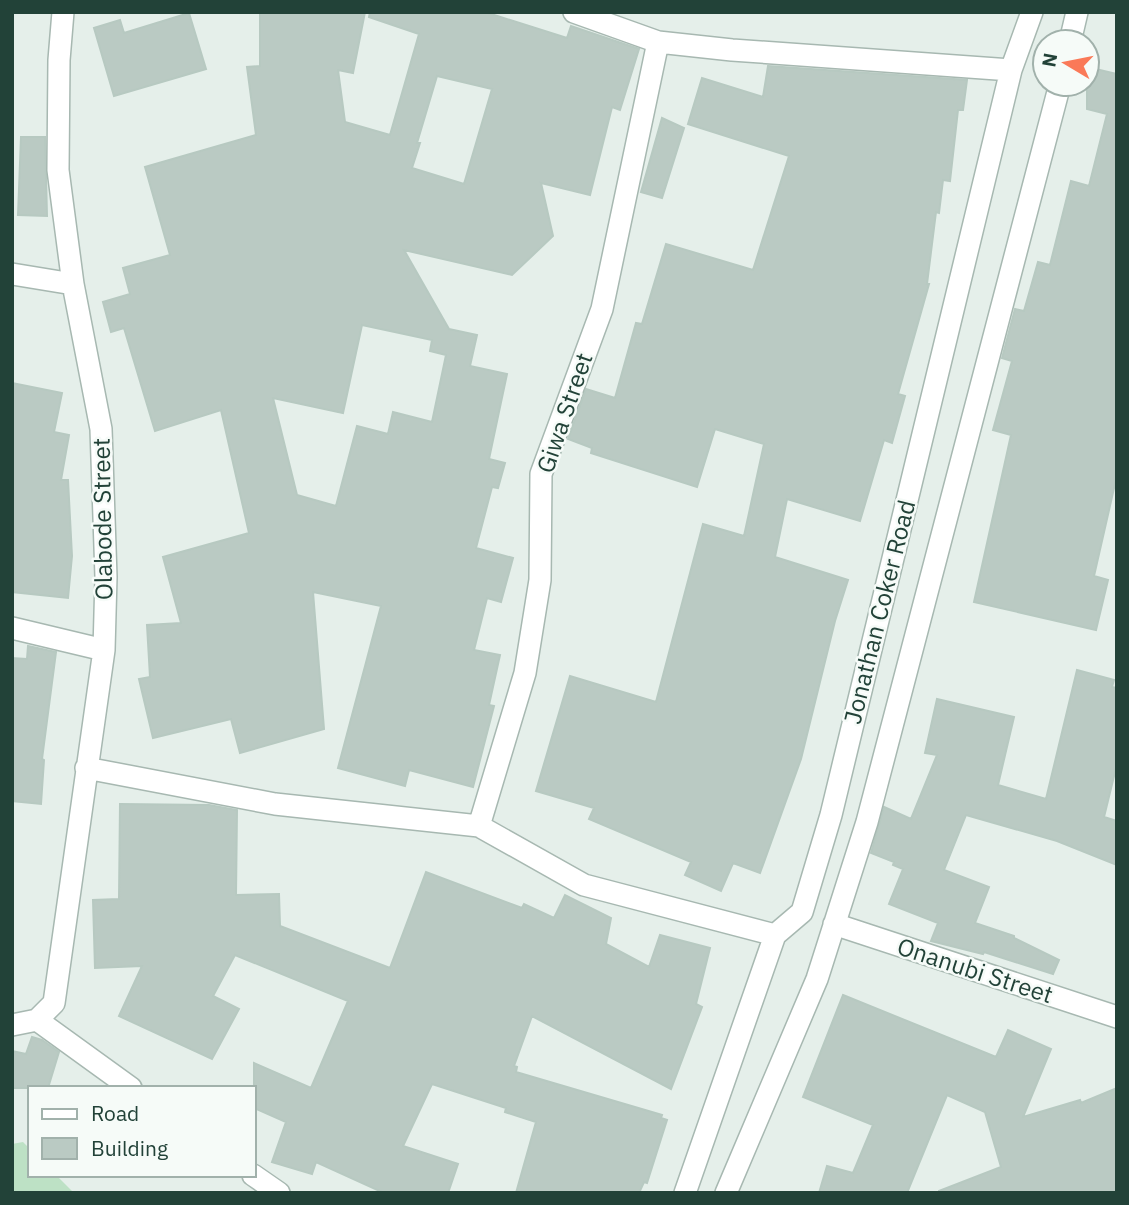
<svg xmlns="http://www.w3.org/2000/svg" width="1129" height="1205" font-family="'IBM Plex Sans',sans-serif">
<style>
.green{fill:#bde1c5}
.building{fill:#bacac3;stroke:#b7c9c1;stroke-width:2;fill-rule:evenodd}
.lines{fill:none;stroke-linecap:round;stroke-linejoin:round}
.street-casing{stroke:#a7b8b1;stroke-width:24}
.street{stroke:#fff;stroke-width:21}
.labels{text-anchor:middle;stroke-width:5;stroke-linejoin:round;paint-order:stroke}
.street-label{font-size:24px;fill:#224238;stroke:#f6fbf8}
</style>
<rect width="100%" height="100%" fill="#e5efea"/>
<path class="green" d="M23 1142 30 1149V1175H56L74 1193H12V1144Z"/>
<path class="building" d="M260 12H365L353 73 338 70 345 122 390 135 419 34 369 17 370 12H485L567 38 571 26 639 49 620 110 612 107 590 195 541 183 553 236 512 275 404 250 449 329 477 335 470 366 507 374 489 459 505 463 498 488 492 487 476 548 513 558 501 602 487 598 474 650 500 655 489 705 494 706 473 787 409 770 405 786 338 768 381 606 313 592 324 729 240 753 231 719 153 738 139 679 150 677 147 625 181 623 163 557 249 533 221 410 155 431 124 328 111 332 103 302 130 294 123 268 170 255 145 167 256 135 247 67 260 66ZM437 76 492 89 464 184 412 168 420 143H417ZM362 325 432 340 430 351 446 355 432 422 393 412 388 434 357 426 336 506 297 495 273 398 343 413Z
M189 13 206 69 114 96 94 28 120 20 124 33Z
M768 66 967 80 963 110H958L950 181 943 180 939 213 936 212 927 284H929L898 394 905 396 892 443 884 440 860 521 787 499 775 557 848 580 835 621 801 759 760 873 733 863 721 891 685 875 691 862 589 819 594 808 536 791 570 676 656 702 703 524 744 536 764 444 715 429 697 487 591 453 592 448 568 439 586 389 615 398 636 323 642 324 666 244 753 270 789 156 688 124 702 78 763 97Z
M1087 67 1117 74V475L1094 576 1108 580 1096 630 974 602 1011 435 993 430 1012 361 1002 358 1015 309 1024 311 1038 262 1050 265 1071 181 1089 186 1107 114 1087 109Z
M662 118 684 128 662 198 641 192Z
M21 137H45L47 216 18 215Z
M12 383 62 393 54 432 69 435 61 480H68L72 556 68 598 12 592Z
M28 646 56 652 42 759 44 760 41 804 12 801V658L27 659Z
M1077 670 1114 680 1112 687 1117 688V764L1104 817 1117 821V865L1057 841 966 815 944 870 989 887 975 923 1014 936V938L1059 960 1053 974 984 952 983 954 931 941 938 923 889 904 903 869 893 865 894 862 871 853 884 807 911 819 937 755 925 753 937 699 1014 717 998 785 1046 799Z
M120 804 209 805 237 810 236 895 279 894 280 926 390 968 426 872 522 908 524 904 554 918 565 895 611 918 606 944 649 967 660 935 710 948 696 1004 702 1007 671 1089 532 1016 514 1066 517 1067 516 1072 662 1115 661 1118 667 1120 647 1183 644 1182 639 1193H516L536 1122 505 1112 506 1108 432 1084 403 1146 458 1164 448 1193H384L316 1162 312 1174 272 1162 286 1122 254 1108V1063L311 1088 348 1001 235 955 213 996 239 1009 212 1059 119 1016 142 966 95 968 93 900 119 899Z
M843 995 996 1057 1008 1030 1051 1049 1023 1117 1080 1100 1081 1103 1117 1088V1193H939V1191L1001 1167 985 1112 947 1095 907 1193H819L827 1166 853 1173 873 1125 803 1097Z
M32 1037 42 1040 59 1052 48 1088H12V1051L26 1054Z"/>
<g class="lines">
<defs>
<path id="street" d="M574 12 658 42 732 50 1011 70
M1070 42 1077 12
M12 274 73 284
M12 628 104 650
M86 768 275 804 479 826 584 885 775 935
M479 826 525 673 540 580 541 474 602 309 658 42
M834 924 1117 1017
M37 1020 54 1003 104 650 106 577 101 429 73 284 58 170 59 60 63 12
M37 1020 131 1088
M12 1025 37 1020
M253 1175 279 1193
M685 1193 775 935 802 912 831 815 1011 70 1032 12
M726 1193 817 979 867 822 1060 84"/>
</defs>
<use href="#street" class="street-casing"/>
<use href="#street" class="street"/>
</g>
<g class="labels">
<g class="street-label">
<text transform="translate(565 413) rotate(-71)" y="8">Giwa Street</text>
<text transform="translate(103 519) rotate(-91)" y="8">Olabode Street</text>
<text transform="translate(880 612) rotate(-76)" y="8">Jonathan Coker Road</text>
<text transform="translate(975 971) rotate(18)" y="8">Onanubi Street</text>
</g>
</g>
<rect width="1129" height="1205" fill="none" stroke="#224238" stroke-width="28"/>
<rect x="28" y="1086" width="228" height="91" fill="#f6fbf8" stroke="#a1b1ab" stroke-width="2"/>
<rect x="42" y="1109" width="35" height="10" fill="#ffffff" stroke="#a1b1ab" stroke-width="2"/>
<text x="91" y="1121" font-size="21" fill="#224238">Road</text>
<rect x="42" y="1138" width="35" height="21" fill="#bacac3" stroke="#a1b1ab" stroke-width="2"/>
<text x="91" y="1156" font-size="21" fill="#224238">Building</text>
<g transform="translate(1066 63) rotate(280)"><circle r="33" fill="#f6fbf8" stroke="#a1b1ab" stroke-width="2"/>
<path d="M0-5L12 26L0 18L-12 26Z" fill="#fa7958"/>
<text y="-10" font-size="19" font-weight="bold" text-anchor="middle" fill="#224238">N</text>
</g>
</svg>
